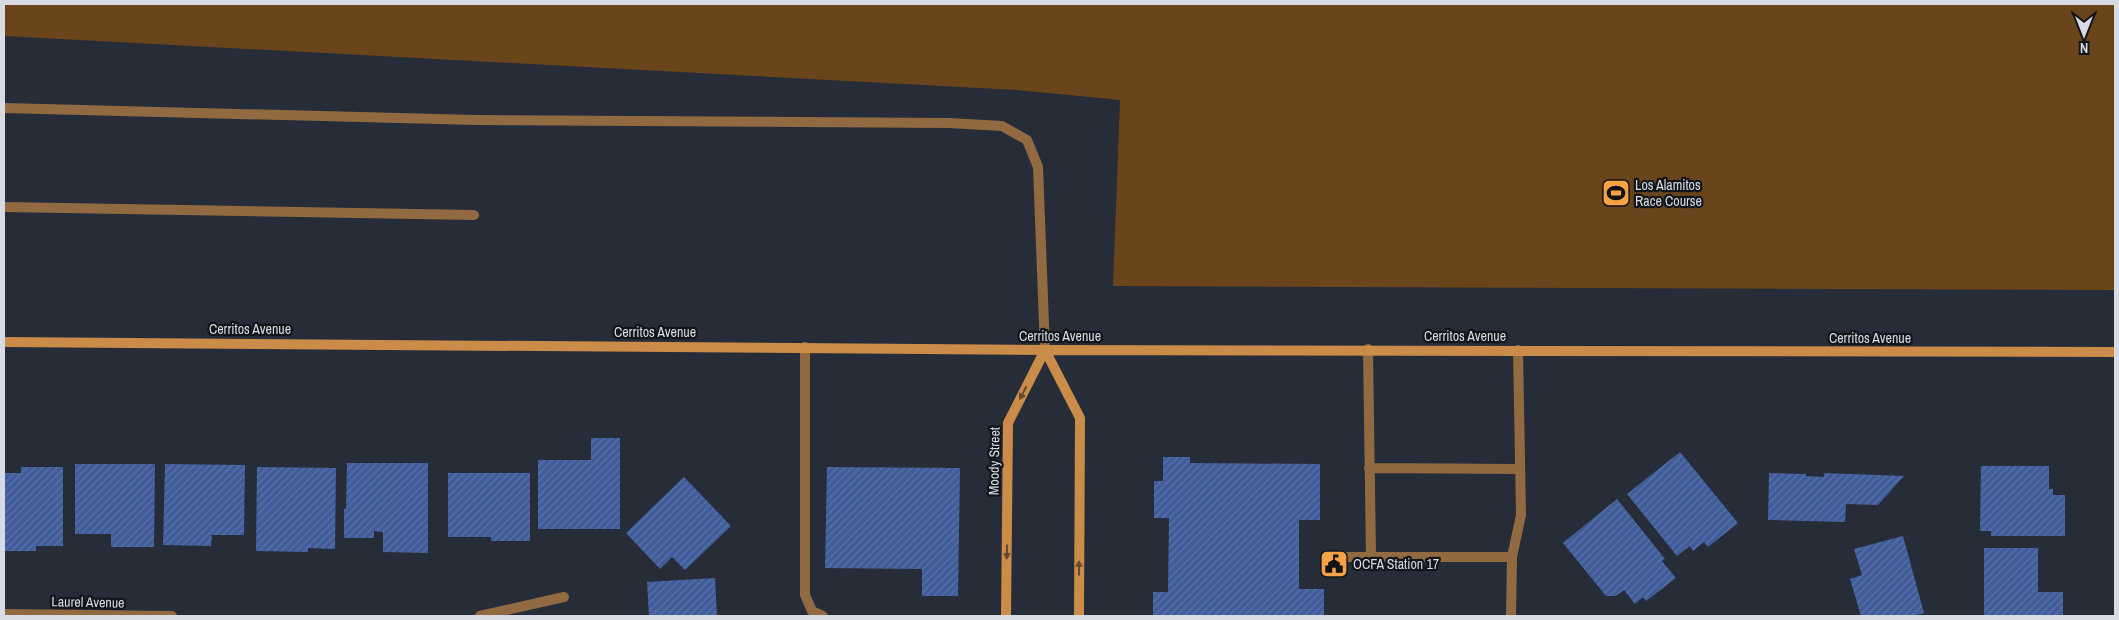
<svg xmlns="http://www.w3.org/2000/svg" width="2119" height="620" font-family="'Archivo Narrow',sans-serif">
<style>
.pitch{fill:#6a441b}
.building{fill:url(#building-hatch)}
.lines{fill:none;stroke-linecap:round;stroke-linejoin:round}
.service{stroke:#916a42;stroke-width:10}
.minor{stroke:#916a42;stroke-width:10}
.secondary{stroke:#cb8b49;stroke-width:10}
.oneway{fill:#654a2f}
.labels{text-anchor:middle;stroke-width:4.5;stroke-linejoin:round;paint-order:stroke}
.poi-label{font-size:14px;fill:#d7dbe3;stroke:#12151a;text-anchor:start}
.street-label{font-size:14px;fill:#d7dbe3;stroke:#12151a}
</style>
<defs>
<pattern id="building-hatch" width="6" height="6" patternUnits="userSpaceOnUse" patternTransform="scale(1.25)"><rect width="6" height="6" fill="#405c9a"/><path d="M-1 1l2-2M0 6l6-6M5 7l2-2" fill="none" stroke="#5b73a8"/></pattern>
</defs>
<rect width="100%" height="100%" fill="#262c38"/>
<path class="pitch" d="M4 4H2115V290L1113 286 1120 100 1017 90 4 36Z"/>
<path class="building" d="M591 438H620V529H538V460H591Z
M1680 452 1738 523 1708 547 1704 542 1693 551 1690 546 1677 556 1627 494Z
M1163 457H1190V463L1320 464V520H1299V589H1324V616H1153V592H1168L1169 518H1154V481H1163Z
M347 463H428V553L383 552V532L374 531V538H344V509H346Z
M75 464H155L154 547H111V534H75Z
M165 464 245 465 244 535H212L211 546 163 545Z
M1981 466H2049V489H2053V495H2065V536H1991V531H1980Z
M21 467H63V546H36V551H4V473H21Z
M257 467 336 468 335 549 308 548V552L256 551Z
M827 467 960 468 958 596H922V569L825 568Z
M448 473H530V541H491V537H448Z
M1769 473 1806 474V476L1824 477V473L1904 476 1878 505 1846 504 1845 522 1768 520Z
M684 477 731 526 685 570 672 557 660 569 626 533Z
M1617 499 1665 559 1662 561 1676 578 1646 601 1643 597 1635 604 1624 590 1616 596H1606L1563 543Z
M1903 536 1924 613 1914 616H1861L1850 579 1862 575 1854 549Z
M1984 548H2038V592H2063V616H1984Z
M715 578 717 616H649L647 582Z"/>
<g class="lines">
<path class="service" d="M4 108 476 120 949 123 1002 126 1027 140 1038 167 1045 350
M4 207 474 215
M805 347V595L812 611 823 616
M1368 349 1371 557
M1369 468 1520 469
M1342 557H1512
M1511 616 1512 557 1521 515 1518 350"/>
<path class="minor" d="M4 614 172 616
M480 616 564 597"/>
<path class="secondary" d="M4 342 1045 350 2115 352
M1045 350 1080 418 1079 616
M1006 616 1008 423 1045 350"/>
</g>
<defs><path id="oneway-solid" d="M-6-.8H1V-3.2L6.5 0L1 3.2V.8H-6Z" transform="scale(1.25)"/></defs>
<g class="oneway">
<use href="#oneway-solid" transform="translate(1023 393) rotate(117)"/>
<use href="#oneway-solid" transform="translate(1007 552) rotate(91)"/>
<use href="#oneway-solid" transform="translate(1079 568) rotate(-90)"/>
</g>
<defs>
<symbol id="stadium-square" viewBox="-11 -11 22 22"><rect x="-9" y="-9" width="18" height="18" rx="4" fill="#f6a247" stroke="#12151a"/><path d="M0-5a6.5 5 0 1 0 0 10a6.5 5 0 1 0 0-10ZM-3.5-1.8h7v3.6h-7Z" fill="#111"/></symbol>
<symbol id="civic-square" viewBox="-11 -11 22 22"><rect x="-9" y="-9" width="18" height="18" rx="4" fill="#f6a247" stroke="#12151a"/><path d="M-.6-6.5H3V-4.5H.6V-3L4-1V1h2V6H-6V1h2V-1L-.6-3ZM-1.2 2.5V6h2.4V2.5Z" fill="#111"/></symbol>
</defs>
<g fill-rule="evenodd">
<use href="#stadium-square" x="1600" y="177" width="32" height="32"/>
<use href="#civic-square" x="1318" y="548" width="32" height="32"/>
</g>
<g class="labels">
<g class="poi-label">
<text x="1635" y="190">Los Alamitos<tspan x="1635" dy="16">Race Course</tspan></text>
<text x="1353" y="569">OCFA Station 17</text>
</g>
<g class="street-label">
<text x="250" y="334">Cerritos Avenue</text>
<text x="655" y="337">Cerritos Avenue</text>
<text x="1060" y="341">Cerritos Avenue</text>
<text x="1465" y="341">Cerritos Avenue</text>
<text x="1870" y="343">Cerritos Avenue</text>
<text transform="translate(994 461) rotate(-89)" y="5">Moody Street</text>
<text transform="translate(88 602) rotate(1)" y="5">Laurel Avenue</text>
</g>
</g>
<rect width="2119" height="620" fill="none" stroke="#d7dbe3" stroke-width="10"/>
<g transform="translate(2084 35) rotate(180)" stroke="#12151a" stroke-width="4" paint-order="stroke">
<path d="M0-4L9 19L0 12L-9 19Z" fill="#d7dbe3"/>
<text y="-8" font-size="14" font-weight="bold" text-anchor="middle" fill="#d7dbe3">N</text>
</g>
</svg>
